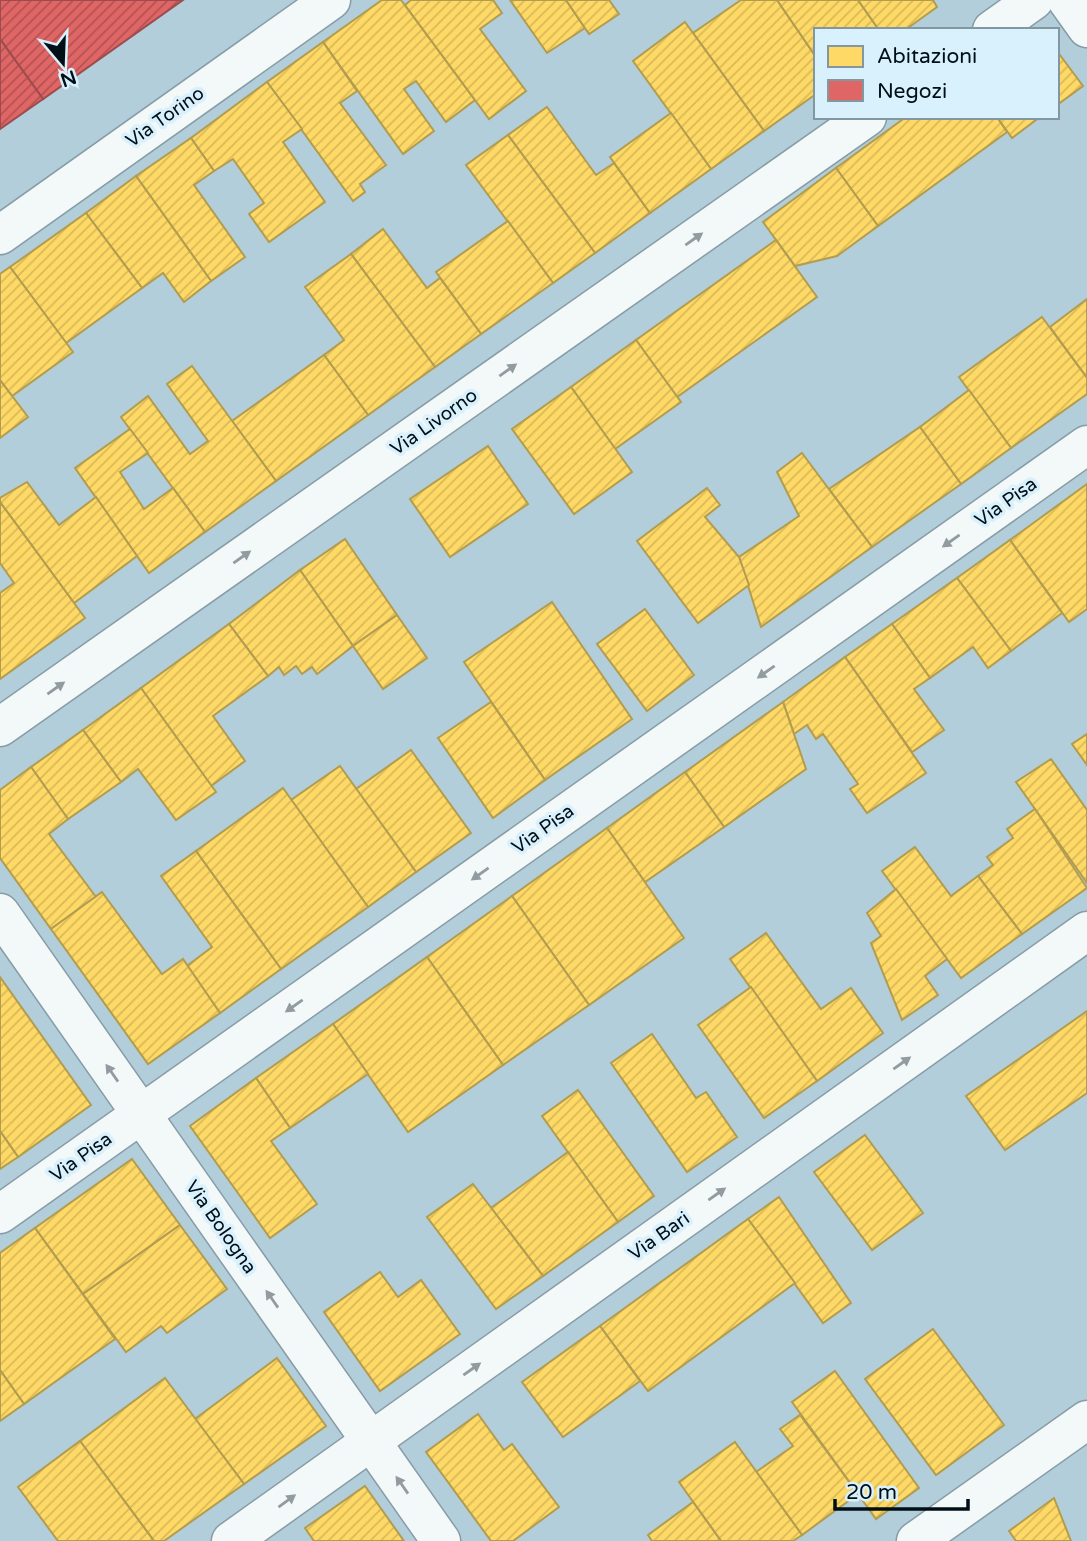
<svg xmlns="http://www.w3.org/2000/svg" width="1087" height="1541" viewBox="0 0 1087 1541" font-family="'Varela Round',sans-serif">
<defs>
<pattern id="homes-hatch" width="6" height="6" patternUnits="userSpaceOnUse" patternTransform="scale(1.75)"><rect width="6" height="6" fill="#ffd966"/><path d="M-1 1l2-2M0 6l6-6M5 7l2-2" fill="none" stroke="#d9b958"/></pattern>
<pattern id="shops-hatch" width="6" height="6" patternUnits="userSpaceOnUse" patternTransform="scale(1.75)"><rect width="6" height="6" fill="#e06666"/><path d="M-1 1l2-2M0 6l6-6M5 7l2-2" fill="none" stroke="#b35253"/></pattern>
</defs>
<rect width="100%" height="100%" fill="#b2ceda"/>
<g fill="url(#homes-hatch)" stroke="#b29c4e" stroke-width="2">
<polygon points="382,0 401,0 475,100 446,122 416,81 404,89 434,131 403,154 323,42"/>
<polygon points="411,0 493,0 502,13 480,29 526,91 489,119 405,5"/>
<polygon points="510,0 566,0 585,28 547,53"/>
<polygon points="566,0 609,0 619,14 589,34"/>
<polygon points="741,0 777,0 816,57 816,94 764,131 693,33"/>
<polygon points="777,0 858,0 879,30 816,30 816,57"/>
<polygon points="858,0 933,0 937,7 905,30 879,30"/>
<polygon points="685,22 764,131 711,169 633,61"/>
<polygon points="323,42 357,91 340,103 386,165 360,184 365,192 353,201 267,82"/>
<polygon points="1057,51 1083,86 1057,105"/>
<polygon points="267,82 302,129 283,142 325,202 269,242 249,214 264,203 233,159 214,171 191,138"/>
<polygon points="547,107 596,175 614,163 650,213 595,253 508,135"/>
<polygon points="671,113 711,169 650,213 610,157"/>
<polygon points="906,117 997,117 1007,132 878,226 836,168"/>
<polygon points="997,117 1040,117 1012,138"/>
<polygon points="508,135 595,253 553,283 466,165"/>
<polygon points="191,138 214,171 194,185 245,257 211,281 136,176"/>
<polygon points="836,168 878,226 837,256 795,266 763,222"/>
<polygon points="136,176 211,281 184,302 163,273 142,288 86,213"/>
<polygon points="86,213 142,288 66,343 10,267"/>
<polygon points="508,221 553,283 481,334 436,272"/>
<polygon points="383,229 427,288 440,278 481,334 435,367 351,254"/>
<polygon points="776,240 817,297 677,397 636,340"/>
<polygon points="351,254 435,367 368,415 324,355 344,340 305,287"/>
<polygon points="10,267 73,352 12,396 0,380 0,274"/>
<polygon points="1087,299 1087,378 1050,327"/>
<polygon points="1042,317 1087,378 1087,394 1011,448 959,377"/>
<polygon points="636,340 681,402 615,449 571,387"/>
<polygon points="324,355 368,415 276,481 232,421"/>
<polygon points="192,366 276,481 205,532 121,417 148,396 190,454 208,441 167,384"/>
<polygon points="0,380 28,417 0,438"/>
<polygon points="571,387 632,472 574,514 512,429"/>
<polygon points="969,390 1011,448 961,484 920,427"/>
<polygon points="920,427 961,484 872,547 829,489"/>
<polygon points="130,429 148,453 120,472 144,509 173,488 205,532 149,573 75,468"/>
<polygon points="488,446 528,504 450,557 410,499"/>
<polygon points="802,453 872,547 761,627 739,557 799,516 777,472"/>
<polygon points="27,482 59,525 96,497 137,556 74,603 0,502 0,498"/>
<polygon points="1087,484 1087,609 1069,622 1010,540"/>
<polygon points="707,488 720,505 705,517 739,557 749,585 698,623 637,541"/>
<polygon points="0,502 85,618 0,679 0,593 14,583 0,563"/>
<polygon points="345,539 397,615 353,646 300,570"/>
<polygon points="1010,540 1062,613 1011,651 957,578"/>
<polygon points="300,570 353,646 317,674 312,667 302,674 296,666 284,675 279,667 268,676 229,624"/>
<polygon points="957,578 1011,651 988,668 973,647 930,678 892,624"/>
<polygon points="552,602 632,719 545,780 464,662"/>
<polygon points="645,609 694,675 647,711 597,644"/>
<polygon points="397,615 427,658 383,689 353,646"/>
<polygon points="229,624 268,676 213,716 245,761 211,786 141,688"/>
<polygon points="892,624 930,678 914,689 944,730 912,752 845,657"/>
<polygon points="845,657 926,773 867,813 850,789 858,784 823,734 816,739 807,725 794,734 783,702"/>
<polygon points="141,688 216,792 176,820 138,769 121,782 83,730"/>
<polygon points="491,702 545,780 493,818 438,738"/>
<polygon points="783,702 806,769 724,827 685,772"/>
<polygon points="83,730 121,782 68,819 31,767"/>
<polygon points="1087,734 1087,765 1072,744"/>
<polygon points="411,750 471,833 416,872 356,789"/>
<polygon points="1051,759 1087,810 1087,883 1016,782"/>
<polygon points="340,766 416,872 368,907 291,800"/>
<polygon points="31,767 68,819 49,834 96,897 51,929 0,858 0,790"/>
<polygon points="685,772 724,827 645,882 607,828"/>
<polygon points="283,788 368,907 281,969 196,851"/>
<polygon points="1035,809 1087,888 1022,934 978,876 993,865 987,857 1013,838 1007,829"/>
<polygon points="607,828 684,938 589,1005 512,896"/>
<polygon points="915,847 951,896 978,876 1022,934 961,978 882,871"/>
<polygon points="196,851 281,969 220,1013 187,966 212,947 161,876"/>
<polygon points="896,889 947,959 925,976 938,995 902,1020 871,943 881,936 867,913"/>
<polygon points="102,892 162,974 183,959 220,1013 148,1064 51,929"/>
<polygon points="512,896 589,1005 503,1065 427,957"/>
<polygon points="766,933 821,1009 851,988 883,1033 817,1081 730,959"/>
<polygon points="427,957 503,1065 408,1132 333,1024"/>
<polygon points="0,977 91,1105 18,1157 0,1131"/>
<polygon points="751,987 817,1081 764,1118 698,1025"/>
<polygon points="1087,1011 1087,1093 1005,1150 966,1096"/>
<polygon points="333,1024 368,1074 290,1128 256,1078"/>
<polygon points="652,1034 696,1098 706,1092 737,1137 687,1172 611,1063"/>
<polygon points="256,1078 290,1128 271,1141 317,1204 270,1238 190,1126"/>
<polygon points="578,1090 654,1196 618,1222 542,1116"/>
<polygon points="0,1131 18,1157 0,1169"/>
<polygon points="865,1135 923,1213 872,1250 814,1172"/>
<polygon points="568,1152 618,1222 543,1276 491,1208"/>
<polygon points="132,1159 180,1225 83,1294 35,1228"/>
<polygon points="473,1184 543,1276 496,1309 427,1217"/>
<polygon points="779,1197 851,1303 823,1323 748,1219"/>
<polygon points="748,1219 795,1283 648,1391 600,1326"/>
<polygon points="180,1225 227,1289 167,1333 161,1326 126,1352 83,1294"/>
<polygon points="35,1228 115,1339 24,1404 0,1370 0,1253"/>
<polygon points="380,1272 398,1297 421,1280 460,1334 380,1391 324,1312"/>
<polygon points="600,1326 640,1381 563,1437 522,1382"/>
<polygon points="933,1329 1004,1425 936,1475 865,1379"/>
<polygon points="277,1358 326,1426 244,1484 195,1419"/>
<polygon points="0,1370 24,1404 0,1421"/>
<polygon points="835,1371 919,1488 876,1519 792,1402"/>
<polygon points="165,1378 244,1484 164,1541 154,1541 80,1441"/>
<polygon points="478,1414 504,1450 512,1444 559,1507 513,1541 491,1541 426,1452"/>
<polygon points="800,1415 858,1494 802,1535 756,1472 793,1446 780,1429"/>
<polygon points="80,1441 154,1541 58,1541 18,1487"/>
<polygon points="735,1442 802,1535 793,1541 721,1541 679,1482"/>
<polygon points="365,1486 404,1541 314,1541 305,1528"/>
<polygon points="1054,1498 1071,1541 1016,1541 1009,1531"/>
<polygon points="693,1502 721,1541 652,1541 648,1535"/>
</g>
<g fill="url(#shops-hatch)" stroke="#9d4c4e" stroke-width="2">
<polygon points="0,0 183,0 43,99 0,39"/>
<polygon points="0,39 43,99 0,129"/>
</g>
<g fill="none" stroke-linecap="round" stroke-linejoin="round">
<defs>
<g id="minor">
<polyline points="1067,0 1087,28"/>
<polyline points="992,30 1034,0"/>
<polyline points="0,235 331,0"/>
<polyline points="0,727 867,117"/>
<polyline points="0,913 441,1541"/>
<polyline points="0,1214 1087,445"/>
<polyline points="231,1541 1087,931"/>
<polyline points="916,1541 1087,1420"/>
</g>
</defs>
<use href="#minor" stroke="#879ca5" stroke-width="41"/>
<use href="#minor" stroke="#f3f8f9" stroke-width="38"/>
</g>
<defs><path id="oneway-solid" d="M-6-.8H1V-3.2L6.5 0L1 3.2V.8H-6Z" transform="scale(1.75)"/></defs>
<g fill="#929b9f">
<use href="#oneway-solid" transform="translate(694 239) rotate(-35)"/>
<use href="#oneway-solid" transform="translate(508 370) rotate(-35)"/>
<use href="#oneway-solid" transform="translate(951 541) rotate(145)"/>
<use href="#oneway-solid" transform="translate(242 557) rotate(-35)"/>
<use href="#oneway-solid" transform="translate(766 672) rotate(145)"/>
<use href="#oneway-solid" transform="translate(56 688) rotate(-35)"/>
<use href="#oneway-solid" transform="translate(480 874) rotate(145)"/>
<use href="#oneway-solid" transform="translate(294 1006) rotate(145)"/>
<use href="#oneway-solid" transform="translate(902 1063) rotate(-35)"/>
<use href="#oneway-solid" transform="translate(112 1073) rotate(-125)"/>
<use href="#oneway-solid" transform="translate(717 1194) rotate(-35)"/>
<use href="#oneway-solid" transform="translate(272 1299) rotate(-125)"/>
<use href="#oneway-solid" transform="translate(472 1369) rotate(-35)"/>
<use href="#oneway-solid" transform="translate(402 1485) rotate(-125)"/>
<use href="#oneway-solid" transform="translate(287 1501) rotate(-36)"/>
</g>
<g text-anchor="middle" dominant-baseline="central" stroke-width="7" stroke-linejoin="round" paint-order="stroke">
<g font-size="19" fill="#000f17" stroke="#d8f1fc">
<text transform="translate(165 117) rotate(-35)">Via Torino</text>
<text transform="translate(434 422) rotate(-35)">Via Livorno</text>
<text transform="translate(1006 502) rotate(-35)">Via Pisa</text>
<text transform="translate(543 829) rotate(-35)">Via Pisa</text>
<text transform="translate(81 1157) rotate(-35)">Via Pisa</text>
<text transform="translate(221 1227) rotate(55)">Via Bologna</text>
<text transform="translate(659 1236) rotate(-35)">Via Bari</text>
</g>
</g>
<rect x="814" y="28" width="245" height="91" fill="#d8f1fc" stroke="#8297a0" stroke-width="2"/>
<rect x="828" y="46" width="35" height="21" fill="#ffd966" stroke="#8297a0" stroke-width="2"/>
<text x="877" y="63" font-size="21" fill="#000f17">Abitazioni</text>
<rect x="828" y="80" width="35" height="21" fill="#e06666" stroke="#8297a0" stroke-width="2"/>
<text x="877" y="98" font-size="21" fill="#000f17">Negozi</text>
<g transform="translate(63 63) rotate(161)" stroke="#d8f1fc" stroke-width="5" paint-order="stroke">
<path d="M0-5L12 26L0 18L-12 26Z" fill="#000f17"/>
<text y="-10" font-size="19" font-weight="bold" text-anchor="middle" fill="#000f17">N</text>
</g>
<path d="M835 1499v10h133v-10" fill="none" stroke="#000f17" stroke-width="3.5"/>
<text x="846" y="1499" font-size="21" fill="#000f17" stroke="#d8f1fc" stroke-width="5" paint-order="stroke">20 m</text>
</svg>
